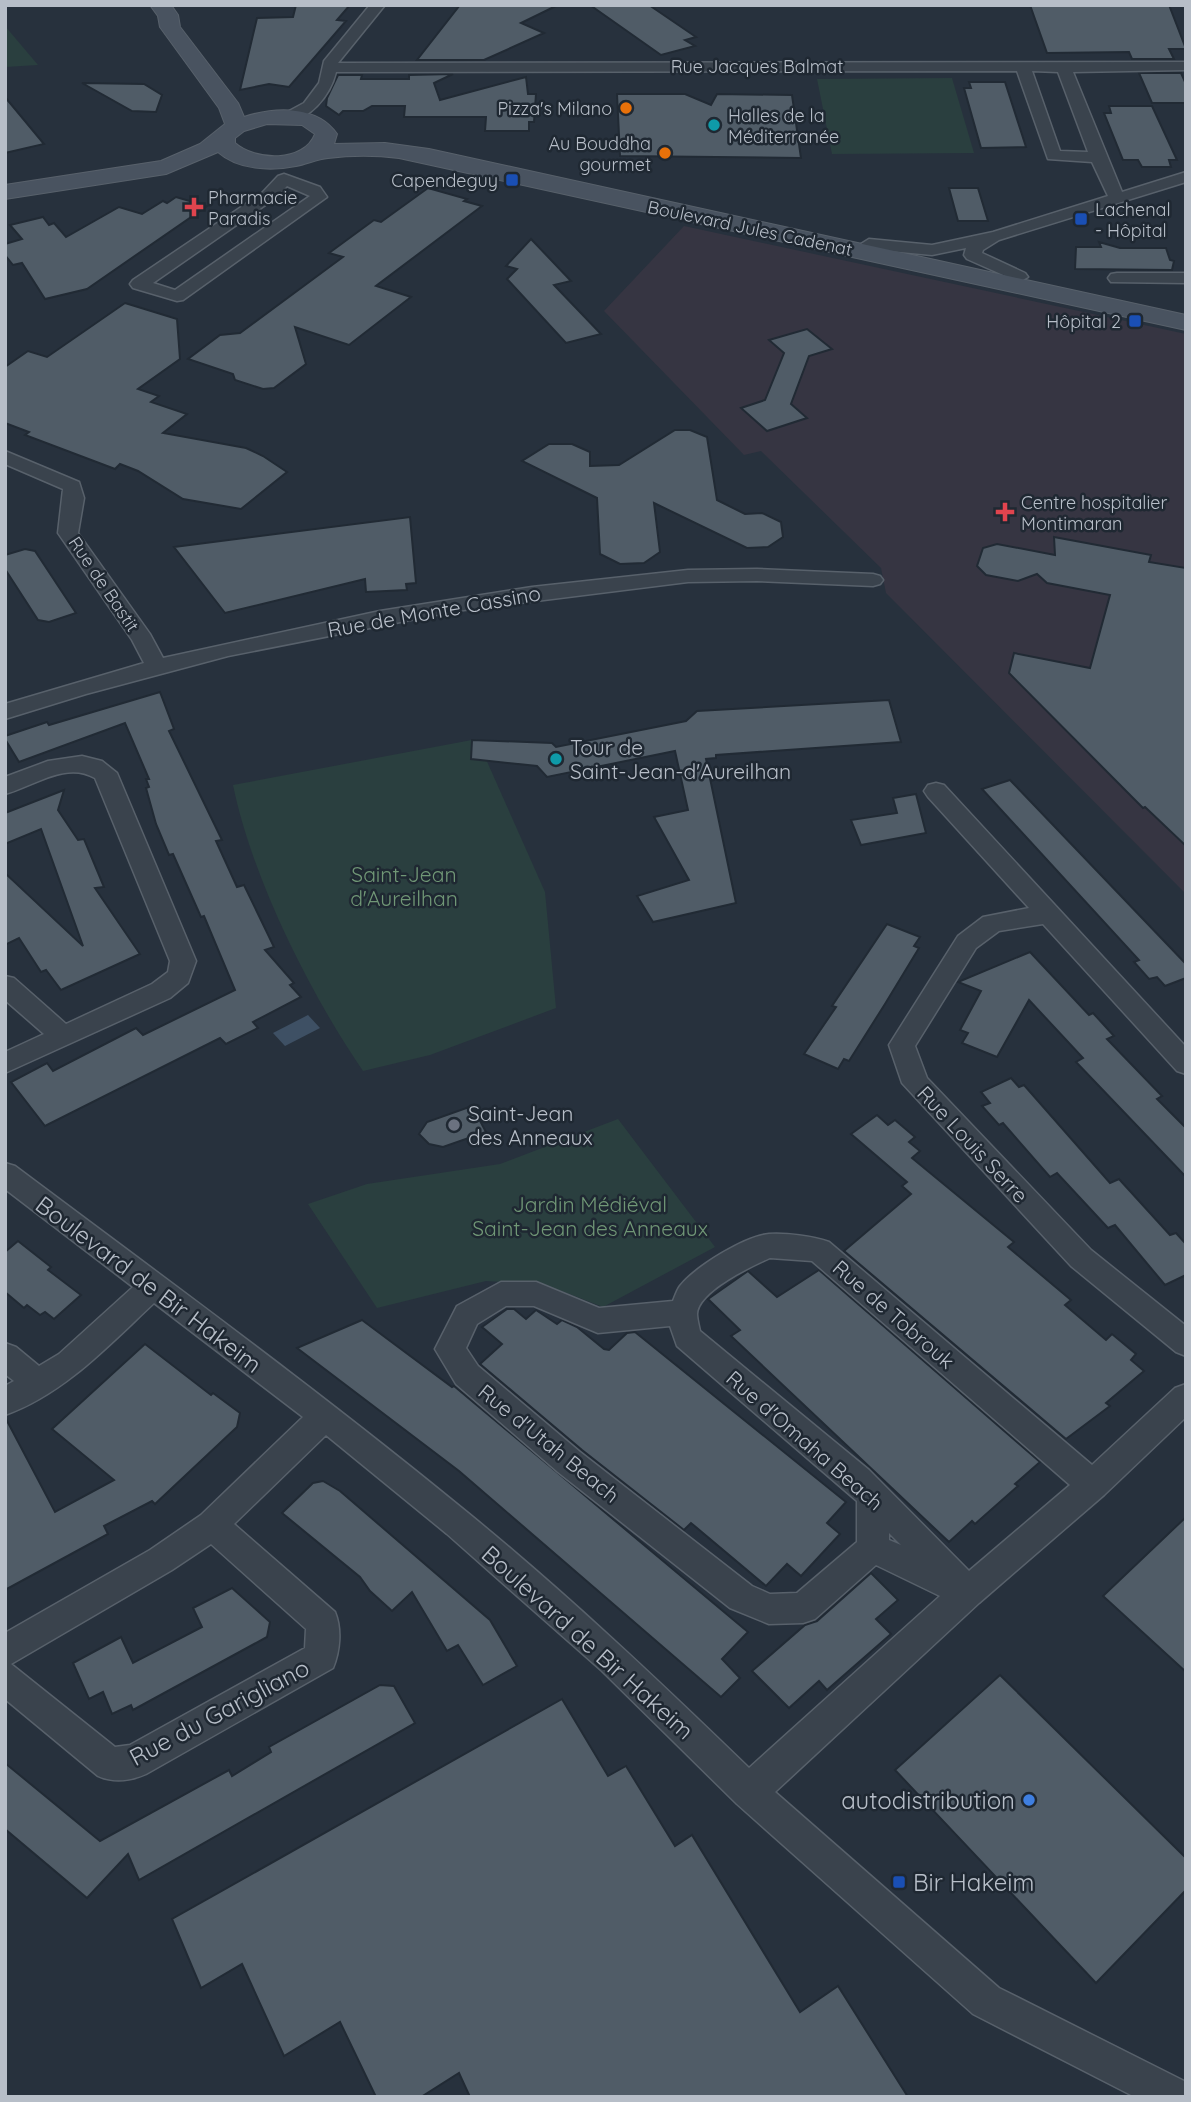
<svg xmlns="http://www.w3.org/2000/svg" width="1191" height="2102" viewBox="0 0 1191 2102" font-family="Quicksand,sans-serif">
<rect width="100%" height="100%" fill="#27313d"/>
<polygon fill="#363542" points="684,226 1186,334 1186,894 886,593 881,568 761,451 744,455 604,311"/>
<g fill="#2a3f3f">
<polygon points="5,26 38,65 5,67"/>
<polygon points="952,78 974,153 832,154 817,79"/>
<path d="M477,739L545,892L556,1008L430,1055L363,1071C309,992 252,878 233,785Z"/>
<polygon points="618,1119 715,1247 603,1307 546,1285 486,1281 377,1308 308,1204 367,1184 500,1164"/>
</g>
<polygon fill="#3e5064" points="308,1015 320,1028 285,1046 273,1033"/>
<g fill="#505c67" stroke="#212a34" stroke-width="2">
<polygon points="296,5 350,5 337,20 346,21 289,87 269,84 240,90 257,18 293,17"/>
<polygon points="460,5 558,5 521,23 544,33 484,60 417,60"/>
<polygon points="590,5 649,5 696,37 685,40 695,46 661,55"/>
<polygon points="1030,5 1169,5 1186,49 1169,49 1174,59 1132,59 1129,52 1047,53"/>
<polygon points="1139,73 1181,73 1186,84 1186,103 1152,103"/>
<polygon points="453,74 434,83 440,100 526,77 528,94 536,94 534,122 529,122 529,131 485,131 486,117 404,117 405,106 372,106 363,111 343,111 339,115 326,106 327,98 338,75 362,75 361,79 409,79 409,75"/>
<polygon points="969,82 1005,82 1026,147 981,148 964,88 971,88"/>
<polygon points="82,83 144,84 162,95 156,112 132,111"/>
<polygon points="617,94 685,94 711,105 717,94 792,95 801,158 620,156"/>
<polygon points="5,97 44,144 5,153"/>
<polygon points="1109,106 1152,106 1177,160 1169,160 1171,167 1142,167 1138,160 1123,160 1104,113 1111,113"/>
<polygon points="428,188 467,199 464,201 482,206 376,286 411,297 349,345 295,327 306,364 274,388 263,389 235,380 233,374 188,359 220,335 240,333 343,257 329,253 374,220 381,222"/>
<polygon points="949,188 978,188 988,221 958,221"/>
<polygon points="176,197 207,206 87,289 45,299 22,263 13,265 5,255 5,244 22,239 10,225 43,217 49,225 54,223 66,237 119,207 142,214 163,201 167,203"/>
<polygon points="531,239 571,281 554,285 601,334 566,343 507,279 517,269 506,266"/>
<polygon points="1099,242 1120,248 1166,248 1170,260 1174,261 1172,270 1075,269 1076,247 1101,247"/>
<polygon points="125,303 177,319 180,359 138,389 159,396 151,402 187,414 163,433 246,448 263,456 287,472 241,509 183,499 138,471 120,464 115,469 25,435 29,432 5,423 5,367 28,351 47,357"/>
<polygon points="807,329 832,349 809,356 791,404 807,418 767,431 741,408 765,400 784,353 769,340"/>
<polygon points="675,430 690,430 707,437 717,500 745,514 762,513 781,522 783,537 768,547 747,548 654,503 660,552 644,563 620,564 600,554 597,498 522,461 549,444 572,444 590,452 590,466 619,465"/>
<polygon points="410,517 416,583 406,584 407,590 366,592 365,579 225,613 174,547"/>
<polygon points="1054,537 1151,555 1149,562 1186,568 1186,846 1145,807 1143,808 1009,673 1014,653 1090,668 1110,595 1047,583 1037,574 1018,581 986,575 977,566 983,548 997,544 1055,555"/>
<polygon points="25,549 35,551 76,613 49,622 38,620 5,569 5,555"/>
<polygon points="160,692 174,729 169,731 222,840 216,841 237,887 244,885 274,947 265,950 294,983 290,985 301,997 253,1022 258,1028 226,1044 220,1038 45,1126 11,1082 47,1063 53,1071 136,1028 143,1035 235,990 204,916 201,917 173,854 169,855 156,824 146,788 149,787 146,779 149,779 125,723 19,762 5,739 5,736 47,722 49,725"/>
<polygon points="889,700 901,742 716,755 716,758 706,759 736,903 653,922 637,896 689,880 654,817 688,810 675,751 547,777 537,766 471,759 472,740 552,743 556,747 686,721 697,711"/>
<polygon points="1010,780 1186,964 1186,978 1165,986 1157,977 1149,979 1134,962 1139,960 982,789"/>
<polygon points="64,790 58,810 78,840 84,839 104,887 95,888 140,954 61,990 46,970 41,972 19,938 5,945 5,873 83,946 41,829 5,844 5,813"/>
<polygon points="916,794 926,833 861,845 851,820 897,813 893,798"/>
<polygon points="887,924 920,937 914,946 919,948 885,1004 849,1061 844,1059 838,1069 804,1054 836,1007 832,1006"/>
<polygon points="1030,952 1089,1015 1093,1013 1114,1036 1107,1039 1162,1096 1157,1099 1186,1128 1186,1177 1076,1062 1083,1058 1029,1000 997,1057 962,1043 968,1033 960,1030 981,991 958,982"/>
<polygon points="1011,1078 1019,1087 1024,1085 1110,1183 1119,1179 1170,1235 1176,1233 1186,1244 1186,1275 1165,1285 1115,1225 1108,1228 1057,1173 1050,1177 1003,1123 999,1125 982,1106 990,1103 981,1092"/>
<polygon points="472,1106 486,1132 443,1147 429,1144 419,1134 427,1122"/>
<polygon points="877,1115 888,1125 895,1120 915,1137 909,1142 920,1151 912,1158 1014,1242 1008,1247 1071,1300 1065,1305 1106,1340 1112,1334 1136,1354 1131,1360 1144,1371 1106,1403 1110,1406 1066,1439 844,1251 911,1194 902,1186 907,1182 851,1134"/>
<polygon points="18,1241 51,1267 48,1270 81,1295 54,1319 45,1312 40,1315 27,1305 24,1308 5,1292 5,1252"/>
<polygon points="819,1270 1040,1462 1015,1484 1018,1486 975,1524 972,1521 949,1542 731,1336 740,1330 708,1299 748,1271 777,1297"/>
<polygon points="507,1309 514,1309 526,1319 536,1310 557,1324 562,1320 577,1327 604,1349 609,1350 627,1333 635,1332 846,1502 827,1523 840,1534 801,1576 787,1564 766,1586 691,1523 684,1530 582,1450 480,1364 502,1344 482,1327"/>
<polygon points="362,1320 452,1387 454,1386 748,1632 722,1659 740,1678 721,1697 459,1471 297,1348"/>
<polygon points="145,1344 211,1395 213,1393 240,1413 237,1427 155,1504 152,1501 104,1526 108,1534 5,1590 5,1417 55,1512 114,1480 52,1429"/>
<polygon points="323,1481 340,1491 490,1620 517,1666 483,1685 458,1645 447,1651 412,1592 392,1611 370,1591 360,1577 282,1513 313,1483"/>
<polygon points="1186,1517 1186,1672 1103,1596"/>
<polygon points="871,1573 898,1600 876,1619 891,1634 827,1690 819,1681 789,1708 752,1671 805,1625 817,1621"/>
<polygon points="232,1588 270,1622 267,1637 133,1710 131,1705 112,1714 103,1692 89,1699 73,1663 121,1637 133,1663 202,1627 193,1608"/>
<polygon points="1000,1675 1186,1858 1186,1890 1096,1983 895,1770"/>
<polygon points="380,1685 394,1686 415,1723 139,1880 128,1854 87,1898 5,1829 5,1763 100,1841 229,1770 232,1776 271,1752 269,1747"/>
<polygon points="562,1699 608,1776 626,1766 675,1846 692,1835 800,2012 838,1986 908,2097 470,2097 459,2073 421,2097 376,2097 340,2022 284,2056 242,1964 201,1988 172,1919"/>
</g>
<g fill="none" stroke-linecap="round" stroke-linejoin="round">
<defs>
<g id="street">
<path d="M370,5H385L338,63L1186,62V70L1073,72L1122,192L1186,172V182L999,240L983,250L982,253L1025,273L1028,277L1019,282L967,259L964,255L966,248L932,255L869,249L861,244L869,239L932,245L993,232L1108,196L1092,162L1048,159L1017,71L336,72C331,94 308,125 283,119L280,116L304,103L319,83L324,61ZM1032,71L1058,72L1088,152L1060,151Z"/>
<path d="M284,174L320,187L327,197L183,300L177,301L133,288L130,284L133,280L262,193L278,176ZM287,186L310,196L175,290L153,283L274,199Z"/>
<polygon points="1117,273 1186,273 1186,283 1111,282 1108,278 1111,274"/>
<polygon points="5,451 79,482 84,498 78,533 150,634 163,658 380,611 532,587 688,570 757,569 873,574 880,576 883,580 880,584 873,586 757,581 688,582 456,611 228,656 86,694 5,719 5,704 144,663 132,640 58,533 63,489 5,464"/>
<path d="M82,756L102,761L117,773L196,961L188,983L170,998L5,1073V1052L44,1034L5,1000V976L14,978L66,1024L152,984L168,972L170,961L95,778C66,761 34,786 5,794V777L48,761Z"/>
<polygon points="936,783 944,785 1186,1047 1186,1074 1177,1071 1043,924 999,931 976,948 915,1046 927,1078 1091,1250 1186,1326 1186,1356 1176,1352 1071,1266 902,1083 889,1045 958,936 983,917 1029,908 928,797 924,791 928,785"/>
<path d="M5,1163L15,1166C167,1280 321,1392 468,1513C566,1593 658,1680 749,1768L940,1596L876,1565L815,1619L803,1623L769,1624L730,1608L558,1472L456,1384L435,1349L457,1306L501,1282H536L599,1308L673,1301C675,1296 677,1290 680,1286C695,1267 745,1236 769,1234C787,1233 812,1236 829,1242L1092,1465L1175,1388L1186,1384V1417L1104,1495L979,1603L775,1792L999,1988L1186,2082V2097H1135L973,2014L737,1804L602,1671L447,1534L326,1435L234,1524L335,1612C342,1629 340,1651 333,1668L146,1774C130,1781 114,1783 98,1776L5,1699V1633L150,1550L201,1515L303,1417L154,1303C109,1345 64,1394 5,1415V1386L14,1381L5,1374V1343L16,1347L39,1366L59,1354L133,1287L5,1189ZM770,1258L812,1261L1070,1485L969,1571L869,1470L700,1331C699,1326 697,1319 697,1314C698,1291 752,1266 770,1258ZM506,1306H534L598,1333L670,1326L677,1346L857,1501V1542L797,1593L770,1594L752,1586L580,1452L478,1366L466,1348L477,1324ZM889,1533L901,1545L889,1540ZM211,1544L306,1629L305,1648L130,1745L115,1747L11,1664L172,1570Z"/>
</g>
<path id="secondary" d="M150,5H171L178,15L180,27L238,103L244,117C275,107 317,105 337,134L334,144L385,143L429,149L1186,315V330L399,158C375,155 352,155 328,158C317,159 307,164 296,166C271,171 238,170 218,152L166,174L5,199V185L161,161L200,144L225,124L219,108L160,27L158,16ZM267,124L302,125L315,134C304,163 255,161 235,143V138L244,131Z"/>
</defs>
<use href="#street" stroke="#58616b" stroke-width="3"/>
<use href="#secondary" stroke="#58616b" stroke-width="2"/>
<use href="#street" fill="#3a434d" fill-rule="evenodd"/>
<use href="#secondary" fill="#495360" fill-rule="evenodd"/>
</g>
<g fill="#e8710a" stroke="#1f2832" stroke-width="2.5">
<circle cx="626" cy="108" r="7"/>
<circle cx="665" cy="153" r="7"/>
</g>
<g fill="#0f9aa8" stroke="#1f2832" stroke-width="2.5">
<circle cx="714" cy="125" r="7"/>
<circle cx="556" cy="759" r="7"/>
</g>
<g fill="#1a4fb4" stroke="#1f2832" stroke-width="2.5">
<rect x="505" y="173" width="14" height="14" rx="3.5"/>
<rect x="1074" y="212" width="14" height="14" rx="3.5"/>
<rect x="1128" y="314" width="14" height="14" rx="3.5"/>
<rect x="892" y="1875" width="14" height="14" rx="3.5"/>
</g>
<g fill="#e0444e" stroke="#1f2832" stroke-width="2.5">
<path d="M190.5 196.5h7v7h7v7h-7v7h-7v-7h-7v-7h7z"/>
<path d="M1001.5 501.5h7v7h7v7h-7v7h-7v-7h-7v-7h7z"/>
</g>
<circle fill="#6b7280" stroke="#1f2832" stroke-width="2.5" cx="454" cy="1125" r="7"/>
<circle fill="#3f7fe0" stroke="#1f2832" stroke-width="2.5" cx="1029" cy="1800" r="7"/>
<g text-anchor="middle" dominant-baseline="central" stroke-width="5" stroke-linejoin="round" paint-order="stroke">
<g font-size="18" fill="#b7bec8" stroke="#1f2832">
<text x="757" y="66">Rue Jacques Balmat</text>
<text transform="translate(750 228) rotate(12)">Boulevard Jules Cadenat</text>
<text transform="translate(104 584) rotate(56)">Rue de Bastit</text>
</g>
<g font-size="18" fill="#b7bec8" stroke="#1f2832" text-anchor="end">
<text x="612" y="108">Pizza's Milano</text>
<text x="728" y="115" text-anchor="start">Halles de la<tspan x="728" dy="21">Méditerranée</tspan></text>
<text x="651" y="143">Au Bouddha<tspan x="651" dy="21">gourmet</tspan></text>
<text x="498" y="180">Capendeguy</text>
<text x="208" y="197" text-anchor="start">Pharmacie<tspan x="208" dy="21">Paradis</tspan></text>
<text x="1095" y="209" text-anchor="start">Lachenal<tspan x="1095" dy="21">- Hôpital</tspan></text>
<text x="1121" y="321">Hôpital 2</text>
<text x="1021" y="502" text-anchor="start">Centre hospitalier<tspan x="1021" dy="21">Montimaran</tspan></text>
</g>
<g font-size="21" fill="#b7bec8" stroke="#1f2832">
<text transform="translate(434 611) rotate(-10)">Rue de Monte Cassino</text>
<text transform="translate(973 1144) rotate(47)">Rue Louis Serre</text>
<text transform="translate(894 1314) rotate(41)">Rue de Tobrouk</text>
<text transform="translate(805 1440) rotate(41)">Rue d'Omaha Beach</text>
<text transform="translate(549 1443) rotate(39)">Rue d'Utah Beach</text>
</g>
<g font-size="21" fill="#b7bec8" stroke="#1f2832" text-anchor="start">
<text x="570" y="747">Tour de<tspan x="570" dy="24">Saint-Jean-d'Aureilhan</tspan></text>
<text x="468" y="1113">Saint-Jean<tspan x="468" dy="24">des Anneaux</tspan></text>
</g>
<g font-size="21" fill="#709776" stroke="#1f2832">
<text x="404" y="874">Saint-Jean<tspan x="404" dy="24">d'Aureilhan</tspan></text>
<text x="590" y="1204">Jardin Médiéval<tspan x="590" dy="24">Saint-Jean des Anneaux</tspan></text>
</g>
<g font-size="24" fill="#b7bec8" stroke="#1f2832">
<text transform="translate(149 1284) rotate(37)">Boulevard de Bir Hakeim</text>
<text transform="translate(588 1642) rotate(42)">Boulevard de Bir Hakeim</text>
<text transform="translate(219 1712) rotate(-28)">Rue du Garigliano</text>
</g>
<g font-size="24" fill="#b7bec8" stroke="#1f2832" text-anchor="end">
<text x="1015" y="1800">autodistribution</text>
<text x="913" y="1882" text-anchor="start">Bir Hakeim</text>
</g>
</g>
<rect width="1191" height="2102" fill="none" stroke="#b7bec8" stroke-width="14"/>
</svg>
